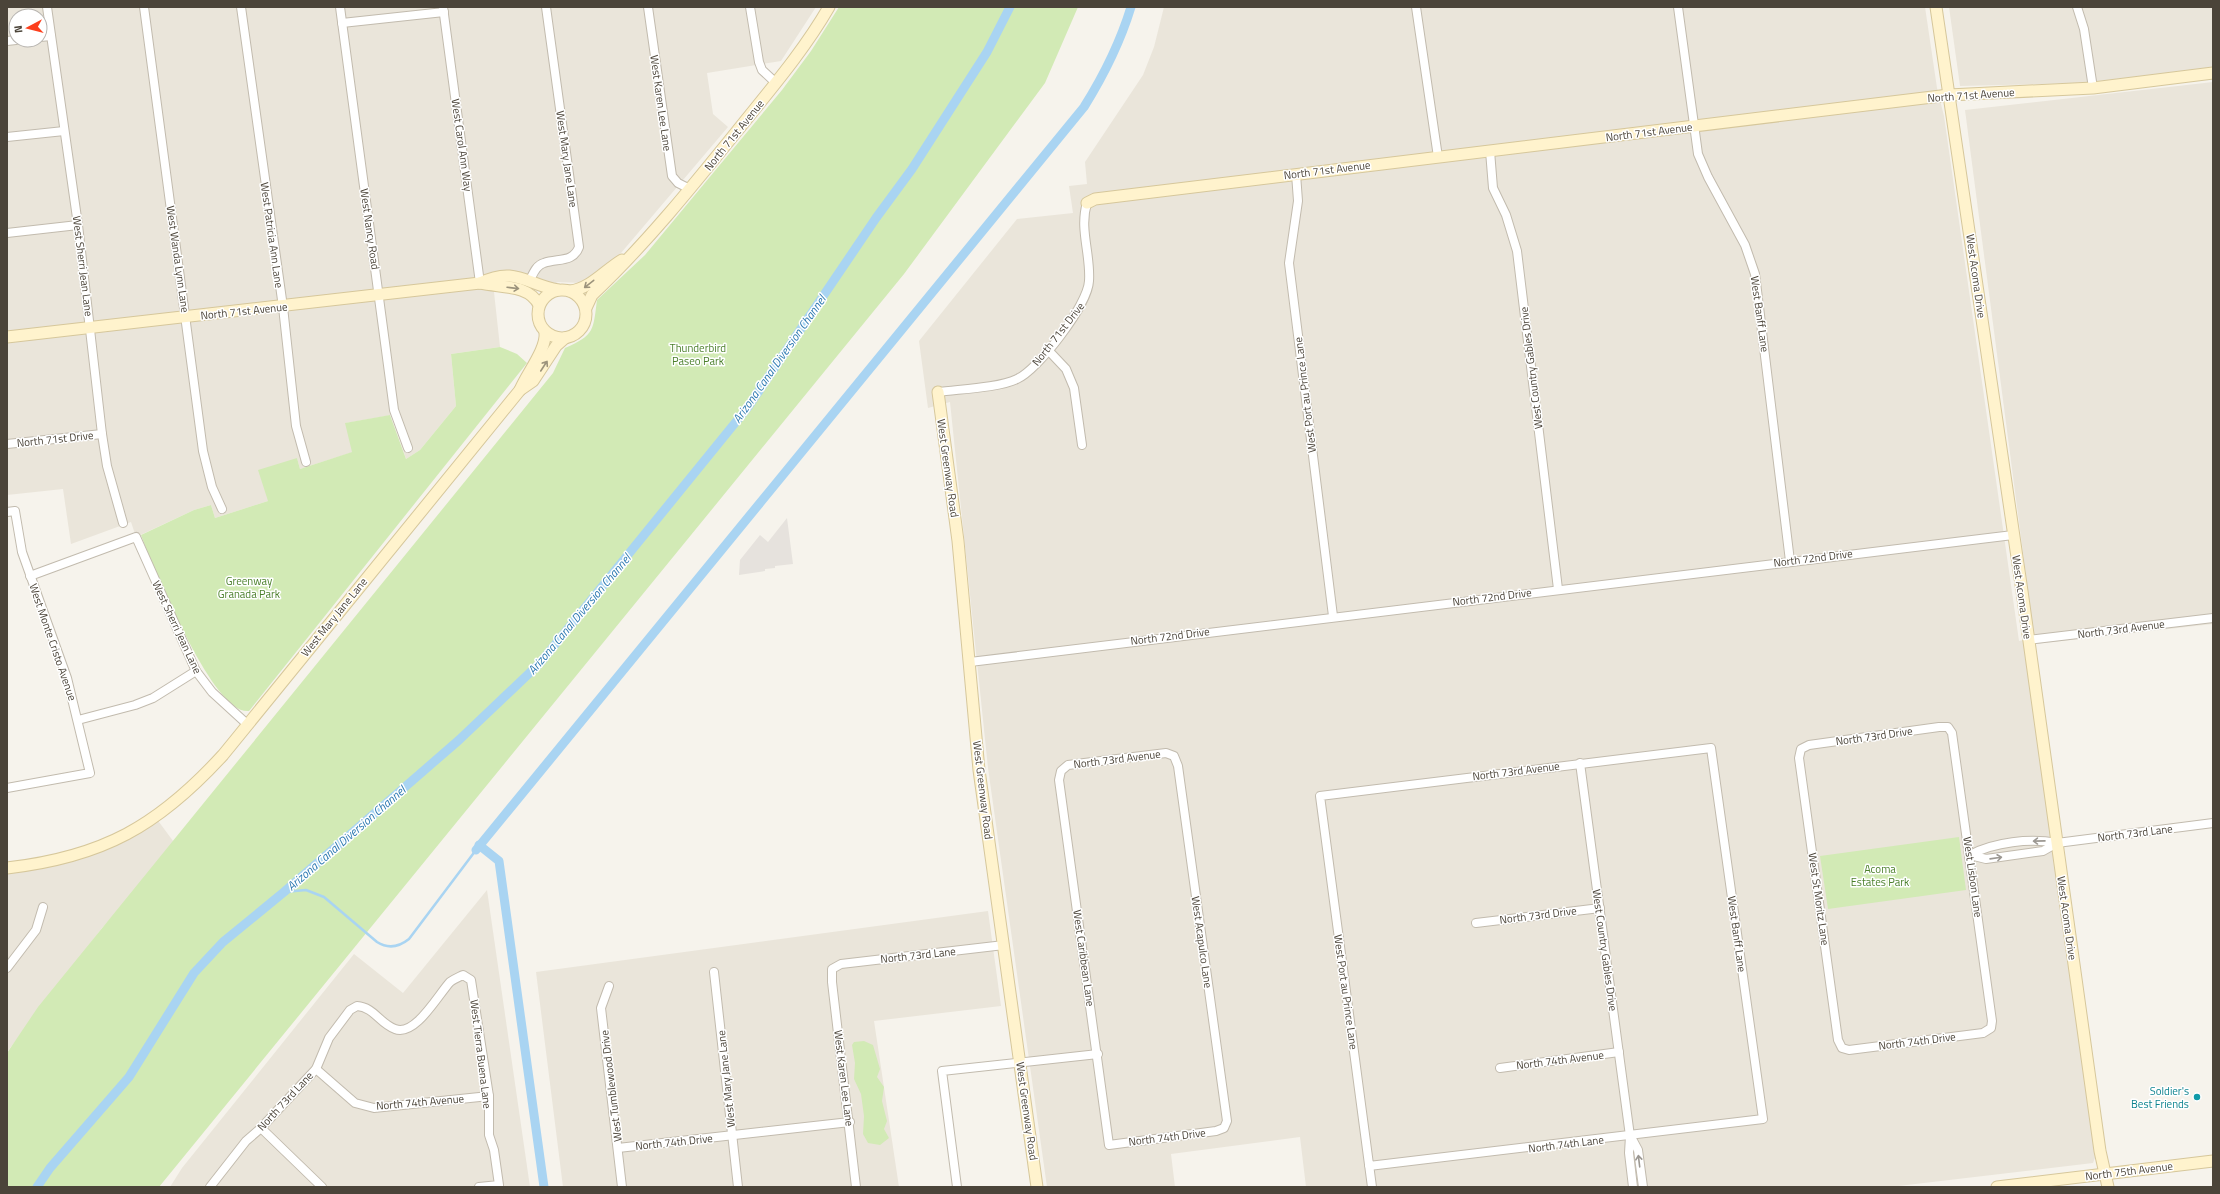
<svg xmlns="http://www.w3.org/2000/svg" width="2220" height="1194" viewBox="0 0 2220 1194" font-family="'Titillium Web',sans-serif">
<rect width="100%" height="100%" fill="#f6f3ec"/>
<g fill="#eae5da" fill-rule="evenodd">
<path d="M7,7H816L781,61L707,73L713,114L728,127L621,253L582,283L558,282L538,291L527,285L510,282L493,283L500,347L451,354L456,406L420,450L406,459L392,415L346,423L353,452L300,469L297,458L268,501L215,518L211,505L194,510L136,537L131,522L71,544L63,489L7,495ZM16,16H40V40H16Z"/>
<polygon points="1164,7 1925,7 1937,88 1944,116 2019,641 2024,640 2096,1155 2093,1163 1890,1187 1306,1187 1300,1137 1171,1154 1175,1187 1047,1187 988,768 950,402 928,408 919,341 1017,219 1073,213 1069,186 1087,184 1085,162 1143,75 1154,47"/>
<polygon points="1949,7 2213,7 2213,68 2080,83 1960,86"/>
<polygon points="2213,82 2213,624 2035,644 1965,110"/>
<polygon points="156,818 176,845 102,928 7,1052 7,868 65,858"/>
<polygon points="487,890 530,1187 170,1187 182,1168 354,954 403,993"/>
<polygon points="988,911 1001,1006 874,1021 899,1187 563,1187 536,972"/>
</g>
<polygon fill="#e6e2dd" points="787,518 793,564 775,566 775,568 765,569 765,571 739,575 740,560 760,535 768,542"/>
<g fill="#d2eab5">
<path d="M839,7H1078L1045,83L904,274L159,1187H7V1053L38,1007L553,373L565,348C595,335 593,330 597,300L645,255L782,90L811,51Z"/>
<path d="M500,347L517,354L527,363L249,711C214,715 162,583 148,554L141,535L194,510L211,505L215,518L268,501L258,470L297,458L300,469L352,452L345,423L390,415L406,459L420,450L456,406L451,354Z"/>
<polygon points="1959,837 1966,890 1828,909 1820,856"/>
<polygon points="864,1041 873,1045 880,1069 877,1077 884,1087 882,1101 887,1121 884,1129 889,1138 880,1145 868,1143 863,1134 864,1116 861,1094 854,1079 855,1063 852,1045 854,1042"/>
</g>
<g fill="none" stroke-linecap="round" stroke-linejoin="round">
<path stroke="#a9d4f2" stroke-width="2.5" d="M284,892L306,890L324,897L377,942C388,949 399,947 409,939L476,850"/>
<g stroke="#a9d4f2" stroke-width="9">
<polyline points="479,845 499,861 544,1187"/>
<path d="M476,850L1084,107C1104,75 1120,43 1131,7"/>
<polyline points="37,1187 50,1168 129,1077 194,973 223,942 284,892 459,740 540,663 748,407 876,218 912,169 987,52 1010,7"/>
</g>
<defs>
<g id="street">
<polyline points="47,7 78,225 102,434 107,466 123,523"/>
<polyline points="144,7 203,451 212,487 222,509"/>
<polyline points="241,7 283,307 296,426 306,462"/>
<polyline points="340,7 394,410 408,448"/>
<polyline points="443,7 480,283"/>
<polyline points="648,7 672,176 678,183 690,189"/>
<polyline points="750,7 759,62 762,70 776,83"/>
<polyline points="1416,7 1438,157"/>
<polyline points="1678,7 1698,154 1708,177 1745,245 1755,274 1790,561"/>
<polyline points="2077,7 2084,29 2093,88"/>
<polyline points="342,23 444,12"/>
<polyline points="40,37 51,36"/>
<polyline points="7,41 16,40"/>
<polyline points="7,137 64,131"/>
<polyline points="1490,151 1493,188 1506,215 1517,251 1558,589"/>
<polyline points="1296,174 1298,201 1289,263 1333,616"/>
<polyline points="7,233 78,225"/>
<path d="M530,280C533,274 536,265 544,263C558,258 573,263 579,247L546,7"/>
<polyline points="1048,350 1066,369 1074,388 1082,445"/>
<path d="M938,392C960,389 998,388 1017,379C1038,370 1088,305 1089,281C1091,255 1079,229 1087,203"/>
<polyline points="7,444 102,434"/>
<polyline points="7,512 15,511 22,552 67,678 90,773 7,788"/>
<polyline points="30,576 136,537 196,671 212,692 247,724"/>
<polyline points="2028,640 2213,618"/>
<polyline points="970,662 2013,535"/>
<polyline points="78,720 135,705 153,698 196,671"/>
<polygon points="1939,727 1948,727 1952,733 1992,1021 1991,1028 1983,1033 1849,1050 1842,1048 1838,1040 1799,758 1801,749 1809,745"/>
<polygon points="1166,753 1174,756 1178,766 1227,1121 1224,1128 1216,1131 1109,1145 1059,780 1061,771 1068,765"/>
<polyline points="1580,763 1630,1136 1629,1153 1633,1187"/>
<path d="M1970,855C1994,842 2030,838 2057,843L2213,823"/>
<polyline points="1970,855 1986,859 2043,851 2057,843"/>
<polyline points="1476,923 1600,908"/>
<polyline points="7,968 36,930 43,907"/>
<polyline points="714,972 738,1187"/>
<polyline points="609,986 601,1008 622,1187"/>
<polyline points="1500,1068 1619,1052"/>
<polyline points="316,1069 355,1103 374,1108 489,1096"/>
<polyline points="261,1128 322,1187"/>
<polyline points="1631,1137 1638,1150 1643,1187"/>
<polyline points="618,1148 850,1122"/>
<polyline points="1369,1166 1763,1119 1711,748 1320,796 1372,1187"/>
<path d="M210,1187L246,1141L261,1128L316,1069L329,1038L350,1010L357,1006C374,1007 380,1024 395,1029C415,1037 438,995 450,982C454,979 459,977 463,975L471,980L489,1096V1135L494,1150L499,1185L479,1187"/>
<polyline points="856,1187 832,982 832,969 841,964 1004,945"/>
<polyline points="957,1187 942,1071 1098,1054"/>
</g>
<g id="secondary">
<polyline points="1936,7 2022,591 2100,1151 2108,1187"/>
<polyline points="1087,203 1095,199 1949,95 2093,88 2213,73"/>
<path d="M480,283C515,266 526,284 558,290"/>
<circle cx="562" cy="314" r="24"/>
<path d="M570,291C590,289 605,270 622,260"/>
<path d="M586,308L592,295C645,245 691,188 737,131C769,91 803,52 829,7"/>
<path d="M7,337L480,283C501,288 529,284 539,305"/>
<path d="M520,390C527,373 547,349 545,332"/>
<polyline points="938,392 958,541 979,770 1037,1187"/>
<path d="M7,868C103,857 158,826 223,755L520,390L533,381L556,346L565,338"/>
<polyline points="1997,1187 2213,1161"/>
</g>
</defs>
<use href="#street" stroke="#c2bbae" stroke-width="10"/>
<use href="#secondary" stroke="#d6c79b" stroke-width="13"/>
<use href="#street" stroke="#fff" stroke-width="8"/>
<use href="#secondary" stroke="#fff3cd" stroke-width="11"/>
</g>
<defs><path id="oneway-shaft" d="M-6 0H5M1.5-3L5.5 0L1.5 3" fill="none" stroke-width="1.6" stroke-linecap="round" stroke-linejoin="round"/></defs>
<g stroke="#9c937c">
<use href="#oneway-shaft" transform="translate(589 284) rotate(142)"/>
<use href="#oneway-shaft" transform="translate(513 288) rotate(7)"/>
<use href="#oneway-shaft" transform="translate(544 366) rotate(-57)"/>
</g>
<g stroke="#9c9892">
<use href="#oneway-shaft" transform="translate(2039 841) rotate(179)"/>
<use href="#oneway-shaft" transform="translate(1996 858) rotate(-8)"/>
<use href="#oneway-shaft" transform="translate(1639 1161) rotate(-97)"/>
</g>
<circle fill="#0f9aa8" stroke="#fff" stroke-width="1.5" cx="2197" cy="1097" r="4"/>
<g text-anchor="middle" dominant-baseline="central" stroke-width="3" stroke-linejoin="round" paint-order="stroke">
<g font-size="11" fill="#4b4439" stroke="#fff">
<text transform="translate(1971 95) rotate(-4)">North 71st Avenue</text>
<text transform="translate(661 103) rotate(82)">West Karen Lee Lane</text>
<text transform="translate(1649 132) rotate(-7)">North 71st Avenue</text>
<text transform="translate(734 135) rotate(-51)">North 71st Avenue</text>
<text transform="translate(462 145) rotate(82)">West Carol Ann Way</text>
<text transform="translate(567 159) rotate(82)">West Mary Jane Lane</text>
<text transform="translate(1327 170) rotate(-7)">North 71st Avenue</text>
<text transform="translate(370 229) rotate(82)">West Nancy Road</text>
<text transform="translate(272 235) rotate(82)">West Patricia Ann Lane</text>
<text transform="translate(178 259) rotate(82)">West Wanda Lynn Lane</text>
<text transform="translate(83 266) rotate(83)">West Sherri Jean Lane</text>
<text transform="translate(1976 276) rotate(82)">West Acoma Drive</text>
<text transform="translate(244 311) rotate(-6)">North 71st Avenue</text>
<text transform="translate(1760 314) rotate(82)">West Banff Lane</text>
<text transform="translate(1058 334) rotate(-52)">North 71st Drive</text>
<text transform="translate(1531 368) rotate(-97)">West Country Gables Drive</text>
<text transform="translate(1305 395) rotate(-97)">West Port au Prince Lane</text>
<text transform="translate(55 439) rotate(-6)">North 71st Drive</text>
<text transform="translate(948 468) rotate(82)">West Greenway Road</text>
<text transform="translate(1813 558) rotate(-7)">North 72nd Drive</text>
<text transform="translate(1492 597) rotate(-7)">North 72nd Drive</text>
<text transform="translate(2022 597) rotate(82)">West Acoma Drive</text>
<text transform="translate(334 617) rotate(-51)">West Mary Jane Lane</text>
<text transform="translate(177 627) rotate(65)">West Sherri Jean Lane</text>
<text transform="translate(2121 629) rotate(-7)">North 73rd Avenue</text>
<text transform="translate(1170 636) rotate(-7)">North 72nd Drive</text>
<text transform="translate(53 642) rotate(71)">West Monte Cristo Avenue</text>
<text transform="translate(1874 736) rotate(-8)">North 73rd Drive</text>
<text transform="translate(1117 759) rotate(-7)">North 73rd Avenue</text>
<text transform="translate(1516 771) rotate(-7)">North 73rd Avenue</text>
<text transform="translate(983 790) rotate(83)">West Greenway Road</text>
<text transform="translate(2135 833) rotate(-7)">North 73rd Lane</text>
<text transform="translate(1973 877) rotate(82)">West Lisbon Lane</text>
<text transform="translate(1819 899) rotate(82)">West St Moritz Lane</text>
<text transform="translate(1538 915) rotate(-7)">North 73rd Drive</text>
<text transform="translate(2067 918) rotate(82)">West Acoma Drive</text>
<text transform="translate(1737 934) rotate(82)">West Banff Lane</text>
<text transform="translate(1202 942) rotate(82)">West Acapulco Lane</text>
<text transform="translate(1605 950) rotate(82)">West Country Gables Drive</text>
<text transform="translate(918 955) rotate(-6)">North 73rd Lane</text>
<text transform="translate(1084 958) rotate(82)">West Caribbean Lane</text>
<text transform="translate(1346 992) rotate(82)">West Port au Prince Lane</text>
<text transform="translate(1917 1041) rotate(-7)">North 74th Drive</text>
<text transform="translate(481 1054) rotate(83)">West Tierra Buena Lane</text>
<text transform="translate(1560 1060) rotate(-7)">North 74th Avenue</text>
<text transform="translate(844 1078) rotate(83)">West Karen Lee Lane</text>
<text transform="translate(726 1079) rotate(-96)">West Mary Jane Lane</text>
<text transform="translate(611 1086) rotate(-97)">West Tumblewood Drive</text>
<text transform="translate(285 1101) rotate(-47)">North 73rd Lane</text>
<text transform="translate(420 1102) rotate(-5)">North 74th Avenue</text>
<text transform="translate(1027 1111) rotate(82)">West Greenway Road</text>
<text transform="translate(1167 1137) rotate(-7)">North 74th Drive</text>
<text transform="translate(674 1142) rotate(-6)">North 74th Drive</text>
<text transform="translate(1566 1144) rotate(-7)">North 74th Lane</text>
<text transform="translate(2129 1171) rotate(-7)">North 75th Avenue</text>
</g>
<g font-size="11" fill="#4a7f2a" stroke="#fff">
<text x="698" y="348">Thunderbird<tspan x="698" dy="13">Paseo Park</tspan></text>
<text x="249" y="581">Greenway<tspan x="249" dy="13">Granada Park</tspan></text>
<text x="1880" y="869">Acoma<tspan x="1880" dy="13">Estates Park</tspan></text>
</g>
<g font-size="11" fill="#0d838f" stroke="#fff" text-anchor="end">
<text x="2189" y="1091">Soldier's<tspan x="2189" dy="13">Best Friends</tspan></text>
</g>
<g font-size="12" font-style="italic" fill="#2e7ab2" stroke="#fff">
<text transform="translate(779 359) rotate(-55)">Arizona Canal Diversion Channel</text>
<text transform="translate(579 614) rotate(-50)">Arizona Canal Diversion Channel</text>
<text transform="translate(346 838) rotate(-41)">Arizona Canal Diversion Channel</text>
</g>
</g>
<rect width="2220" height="1194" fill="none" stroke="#4b4439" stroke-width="16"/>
<g transform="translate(28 28) rotate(263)"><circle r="19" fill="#ffffff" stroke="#b7b4b0"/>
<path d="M0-3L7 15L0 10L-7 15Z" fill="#fc3f1d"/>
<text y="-6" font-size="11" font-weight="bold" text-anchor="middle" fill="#4b4439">N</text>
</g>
</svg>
